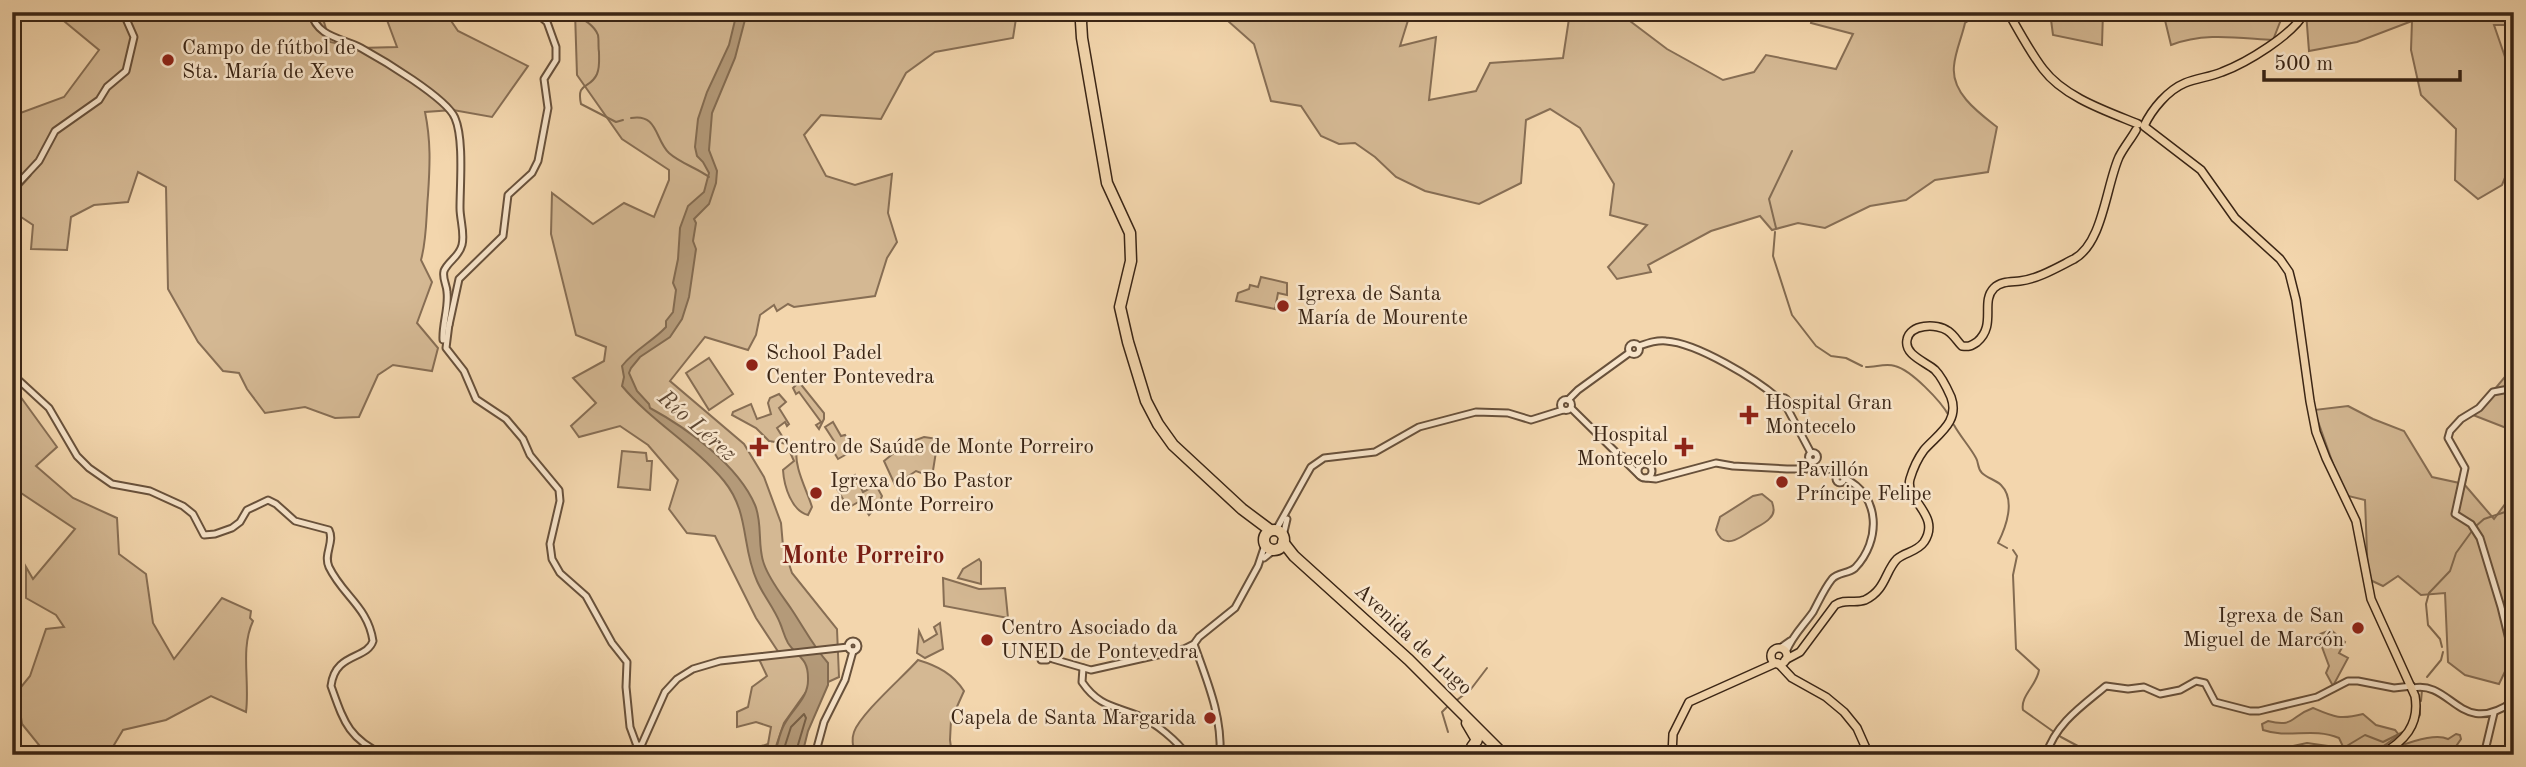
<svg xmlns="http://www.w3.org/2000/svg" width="2526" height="767" viewBox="0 0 2526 767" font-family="'Old Standard TT',serif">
<rect width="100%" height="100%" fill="#f3d6ad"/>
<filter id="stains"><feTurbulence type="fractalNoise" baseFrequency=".00286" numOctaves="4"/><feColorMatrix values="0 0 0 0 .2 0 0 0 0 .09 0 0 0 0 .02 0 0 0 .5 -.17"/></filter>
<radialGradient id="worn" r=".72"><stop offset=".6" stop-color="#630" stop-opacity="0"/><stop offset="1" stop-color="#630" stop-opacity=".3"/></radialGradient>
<g fill="#d4b893" stroke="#876e54" stroke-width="2">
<path d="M53,12H321L330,42L359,48L397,47L384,12H445L458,31L528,66L492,117L453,110L425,112C431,141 430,165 428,195C426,217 427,238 421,260L432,282L417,323L438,348L432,371L393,365L378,375L359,417L335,418L305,407L265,413L247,389L239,373L223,371L198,342L168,289L166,187L138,172L128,202L94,205L71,217L67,250L31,249L33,225L12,211V196L30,176L12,172V110L15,115L64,97L99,50Z"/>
<path d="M575,12H1017L1013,38L935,52L906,73L881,119L821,115L804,135L826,176L855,185L892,174L888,213L897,242L887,258L875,296L794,307L788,304L777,311L774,305L760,315L756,335L748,350L705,337L670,381L744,444L764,477L781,523L783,546L792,573L837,629L839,677L806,692L784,723L773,755H729L728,751C742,747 753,750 768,744L771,727L756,722L737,727V712L748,707L752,687L767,676L757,655L776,652L781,656L756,618L715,536L687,533L669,509L678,480L648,445L620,426L579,437L571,426L596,403L573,378L604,361L606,347L576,335L551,234L552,193L593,224L624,203L654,217L669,180V170L622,139L577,75Z"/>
<path d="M1226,12H1415L1410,14L1400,46L1436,37L1429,100L1476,91L1490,63L1563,58L1570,12H1618L1667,49L1723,80L1754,72L1766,55L1836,69L1853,34L1811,23L1813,12H1981L1965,23C1962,37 1955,52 1954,66C1951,93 1979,113 1997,127L1988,172L1935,180L1906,200L1870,206L1825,228L1798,223L1772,230L1760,216L1711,231L1648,265L1651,272L1617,279L1608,267L1647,225L1610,215L1614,184L1580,128L1550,109L1526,120L1521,183L1479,204L1425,191L1396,177L1375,157L1355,143L1339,144L1321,136L1301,106L1271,101L1254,44L1228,21Z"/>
<polygon points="2050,12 2103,12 2102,45 2053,35"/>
<path d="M2163,12H2284L2273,40C2238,38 2204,32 2171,45Z"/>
<polygon points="2306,12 2514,12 2514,25 2494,25 2514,83 2514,156 2502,185 2478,199 2455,180 2456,129 2421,95 2411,50 2412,21 2357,42 2309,51"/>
<polygon points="1261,277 1287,283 1287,295 1278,293 1275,309 1236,301 1238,293 1249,289 1250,285 1258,287"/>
<polygon points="709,358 733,394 709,410 686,373"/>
<polygon points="2514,366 2514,431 2473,415"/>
<polygon points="799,382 824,413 824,419 819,429 816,425 821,422 799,392 796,394 793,388"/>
<path d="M12,385L57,447L36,466L73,498L117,518L119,554L146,574L153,623L174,659L222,598L251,611L250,618L253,621C240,649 250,681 246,712L211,696L166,720L123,730L108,755H47L22,724L17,692L30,676L46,629L64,627L56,615L26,598V567L33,579L75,529L12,487Z"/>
<polygon points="779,394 786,402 779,408 789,424 787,426 785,422 777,428 787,444 769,441 756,428 732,415 733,412 751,404 757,419 771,414 768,403 770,398"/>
<polygon points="2348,406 2373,419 2404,431 2432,477 2464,484 2494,519 2514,492 2514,613 2511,659 2499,684 2465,675 2448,662 2445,593 2421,595 2398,576 2383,586 2368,579 2365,500 2344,495 2314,410"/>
<polygon points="833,422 841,436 845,435 854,450 838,459 829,444 834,441 825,427"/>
<polygon points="924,437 938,439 932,477 916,471 895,485 884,461 905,444"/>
<path d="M788,448H797C793,466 807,490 812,507L808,515C792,511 784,487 783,470L794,461Z"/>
<polygon points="622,451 646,453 647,461 652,461 650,490 618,487"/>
<polygon points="855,475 863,492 876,485 882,496 879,503 869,515 860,501 848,508 836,487"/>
<path d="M1762,494L1772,502C1774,508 1775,513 1770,518C1766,523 1757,527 1752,530C1739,539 1723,550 1716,530L1720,517L1753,496Z"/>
<polygon points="979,559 981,562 981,584 958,578 963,569"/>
<polygon points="943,578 979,589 1005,588 1008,618 944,606"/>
<polygon points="940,623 943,649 925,658 917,653 919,631 924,642 937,634 934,627"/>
<polygon points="2331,630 2345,642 2339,653 2348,658 2333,686 2326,673 2329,666 2319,639 2320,634"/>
<path d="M918,660C938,666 953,674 964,691L951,720L950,740L952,755H855C853,748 851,740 854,732C861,713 903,677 918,660Z"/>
<path d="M2313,708C2334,717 2340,720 2363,714L2376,725L2395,730L2399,735L2371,755H2347L2339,738C2312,727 2289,739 2263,730L2262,724L2268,721C2295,728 2290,716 2313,708Z"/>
<path d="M2456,734L2460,735L2461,739L2450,755H2382C2396,746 2433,732 2448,739Z"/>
</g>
<path fill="#b49a79" stroke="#836b51" stroke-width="2" d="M737,12H747L735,58L712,113L709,150L717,171L716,183L709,204L694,219L696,223L693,241L696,249L689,297L682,319L670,337L640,357L631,368L629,373L637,391L649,404L650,408C687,428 738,465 755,505C763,524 757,546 764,564C770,581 782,595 792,610C804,628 813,646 828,663V685L808,731L802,755H774C778,745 779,734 784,725C793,708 809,698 808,678C808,657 797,657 788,643C784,636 783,630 780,623C774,608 763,595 757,581C741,546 750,513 724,481C694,445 652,422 622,386L624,377L622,366C635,349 652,342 666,327V321L673,312L676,290L673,283L678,259L680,228L688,206L704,192L709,173L703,162L697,156L695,147L698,119L707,92L729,45Z"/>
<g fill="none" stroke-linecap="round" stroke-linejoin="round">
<polyline stroke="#776047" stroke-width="2" points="782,755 791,727 804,714 806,718 795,755"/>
<g stroke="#836b51" stroke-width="2">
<path d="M568,12C578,16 594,24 598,35C599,40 598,47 599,52C599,59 600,67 597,74C590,90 576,81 581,104L616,122L623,120"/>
<path d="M631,118C658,113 655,140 669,153C680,163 697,168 709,177"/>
<polyline points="1776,228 1769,199 1792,151"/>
<polyline points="1775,232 1773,256 1792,315 1816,346 1831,356 1846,358 1862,366"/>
<path d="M1866,367C1876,367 1886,363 1895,366C1911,370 1941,401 1949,416"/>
<path d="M1954,425C1960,436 1970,447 1976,458C1979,463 1977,468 1982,473C1987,478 1996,480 2001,485C2016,500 2006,527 1998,543L2007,548"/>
<polyline points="2476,526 2484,519 2514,509"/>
<path d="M2013,550L2017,556L2013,575L2016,649L2039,670C2037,685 2020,696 2023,710L2061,737L2089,752"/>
<polyline points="2442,647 2440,639 2428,625 2426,604 2429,593 2450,571 2456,553 2472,531"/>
<polyline points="2427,677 2441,660 2443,652"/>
<polyline points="1457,700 1471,689 1487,668"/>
<polyline points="2421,701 2422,690"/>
<polyline points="1448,706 1442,712 1448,732"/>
<polyline points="2417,720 2420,715 2420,705"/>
<polyline points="1449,746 1456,755"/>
<polyline points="2345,747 2365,735 2383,742 2403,732"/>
<polyline points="2270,751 2307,743 2342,748"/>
<polyline points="2202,755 2204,749 2217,746 2263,753"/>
</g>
<defs>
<g id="minor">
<path d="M311,12C317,38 343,38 361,48C381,59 447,98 455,118C464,139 460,184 460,208C460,220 465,233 462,245C459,257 448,261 444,271C442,279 447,285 447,292C449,308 442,324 443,340"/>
<polyline points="12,190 39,161 55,131 99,100 107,87 126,71 134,37 123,12"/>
<polyline points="449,324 446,348 464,371 476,399 506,419 523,439 530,455 559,490 560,501 550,544 552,559 560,573 586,596 612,643 627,662 626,687 630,727 637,746"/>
<polyline points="449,325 459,279 503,236 508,195 532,173 538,161 548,108 544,79 556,60 556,47 547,22 540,16 529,12"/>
<circle cx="1634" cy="349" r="5.5"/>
<path d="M1639,346C1648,343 1656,340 1666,341C1697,343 1756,379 1779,399"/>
<path d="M12,374L49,408L77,456L89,468L112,484L150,491L183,506L193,514L204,535L215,534L232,528L240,522L247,510L268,500L276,504L295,521L329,530C335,542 323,554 329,567C343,596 368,607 373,641C367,660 335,652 331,686C344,722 348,738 384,755"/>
<polyline points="2514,388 2493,392 2479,408 2461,419 2450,431 2448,438 2465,468 2455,514 2471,524 2480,538 2501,607 2514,660"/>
<circle cx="1783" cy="402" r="4.5"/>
<circle cx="1566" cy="405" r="5.5"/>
<polyline points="1568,400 1578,390 1629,353"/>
<polyline points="1786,406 1811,453"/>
<polyline points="1571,408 1639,475"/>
<circle cx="1813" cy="457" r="4.5"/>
<polyline points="1622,456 1641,465"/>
<circle cx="1645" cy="471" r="7"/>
<circle cx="1840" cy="479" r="4"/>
<polyline points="1646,478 1656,479 1716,463 1733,466 1787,469 1829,469 1841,475"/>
<polyline points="1276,530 1311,467 1324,458 1375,452 1419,427 1476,412 1508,413 1531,420 1563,410"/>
<polyline points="1283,536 1287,519"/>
<polyline points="1264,558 1274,550"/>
<circle cx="853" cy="646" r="5"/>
<path d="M1194,644C1207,681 1222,715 1220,755"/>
<polyline points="1780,648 1790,641"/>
<path d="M1786,652C1792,636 1804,625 1813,612C1819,601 1824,589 1832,579C1838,572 1848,574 1855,568C1881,541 1881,495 1844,478"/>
<polyline points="1047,660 1041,660 1039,652 1053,659 1091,670 1184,649 1194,644 1199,637 1235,608 1258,566 1265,545"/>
<path d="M1083,668L1082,682C1099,707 1115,706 1139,716C1155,722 1178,742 1187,755"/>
<path d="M2413,688C2452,680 2460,739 2514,701"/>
<polyline points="641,746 665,692 677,679 693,669 720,661 848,647"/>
<polyline points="637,755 634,749 639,745 644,750 641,755"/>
<polyline points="815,755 824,722 845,680 853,651"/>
<path d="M2046,755C2056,723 2082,706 2106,686L2128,689L2144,687L2160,694L2180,690L2196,681L2205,683L2215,702L2250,711H2259L2317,697L2348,681H2358L2394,688L2412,686"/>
<polyline points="2484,755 2494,713"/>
</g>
<g id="major">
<path d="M2008,12C2019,31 2030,52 2043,69C2064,97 2106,111 2138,124"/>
<path d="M2144,126C2152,109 2168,90 2185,83C2197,78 2210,77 2222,72C2246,63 2293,35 2305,12"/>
<path d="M2145,127L2201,170L2235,218L2280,259L2289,272L2296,300L2310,401L2316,432L2326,458L2356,521L2371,599L2415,696C2420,725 2404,742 2380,755"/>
<circle cx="1779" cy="656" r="8"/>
<path d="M1785,660L1800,652L1835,605C1845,598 1854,604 1865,600C1886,590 1885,571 1897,559C1905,552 1917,552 1924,542C1942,515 1904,500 1910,479C1913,469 1918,458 1924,450C1938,434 1960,422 1951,397C1947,388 1942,377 1935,370C1926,362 1904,355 1907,340C1909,324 1937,323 1948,331C1954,335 1957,341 1962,346C1969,347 1971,346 1977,342C1997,325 1980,302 1994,288C2001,281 2011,282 2020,281C2038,279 2058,267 2074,259C2103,243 2106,186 2119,157C2124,147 2131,139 2136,130"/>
<polyline points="1778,663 1792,678 1826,697 1844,712 1857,728 1869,755"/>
<polyline points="1672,755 1673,734 1689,702 1776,663"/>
</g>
<g id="highway">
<polyline points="1084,12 1081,22 1082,38 1107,183 1130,233 1131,261 1120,307 1128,342 1146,401 1158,424 1173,445 1242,509 1270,530"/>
<circle cx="1274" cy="540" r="10"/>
<polyline points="1283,542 1294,556 1409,660 1504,755"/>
<polyline points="1467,723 1477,740 1472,747"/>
</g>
</defs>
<use href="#minor" stroke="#68513b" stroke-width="9"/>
<use href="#major" stroke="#3a2515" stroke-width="10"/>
<use href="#highway" stroke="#3a2515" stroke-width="13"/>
<use href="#minor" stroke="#f7e4ca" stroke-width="5"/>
<use href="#major" stroke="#f3d6ad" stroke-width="7"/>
<use href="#highway" stroke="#f3d6ad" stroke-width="10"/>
</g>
<g fill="#8f2418" stroke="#f7e4ca" stroke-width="2.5">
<circle cx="168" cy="60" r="7"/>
<circle cx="1283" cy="306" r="7"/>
<circle cx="752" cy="365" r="7"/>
<path d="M1745.5 404.5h7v7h7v7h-7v7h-7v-7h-7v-7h7z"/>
<path d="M755.5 436.5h7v7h7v7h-7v7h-7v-7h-7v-7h7z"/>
<path d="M1680.5 436.5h7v7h7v7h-7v7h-7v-7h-7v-7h7z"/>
<circle cx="1782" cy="482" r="7"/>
<circle cx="816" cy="493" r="7"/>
<circle cx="2358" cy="628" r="7"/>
<circle cx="987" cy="640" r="7"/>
<circle cx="1210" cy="718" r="7"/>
</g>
<g text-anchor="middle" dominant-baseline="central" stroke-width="5" stroke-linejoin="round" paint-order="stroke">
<g font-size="21" fill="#3a2515" stroke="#f7e4ca" text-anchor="start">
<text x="182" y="48">Campo de fútbol de<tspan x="182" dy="24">Sta. María de Xeve</tspan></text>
<text x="1297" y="294">Igrexa de Santa<tspan x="1297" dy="24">María de Mourente</tspan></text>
<text x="766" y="353">School Padel<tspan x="766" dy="24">Center Pontevedra</tspan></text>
<text x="1765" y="403">Hospital Gran<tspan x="1765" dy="24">Montecelo</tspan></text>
<text x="1668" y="435" text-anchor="end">Hospital<tspan x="1668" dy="24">Montecelo</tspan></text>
<text x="775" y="447">Centro de Saúde de Monte Porreiro</text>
<text x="1796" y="470">Pavillón<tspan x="1796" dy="24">Príncipe Felipe</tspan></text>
<text x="830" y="481">Igrexa do Bo Pastor<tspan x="830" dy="24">de Monte Porreiro</tspan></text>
<text x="2344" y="616" text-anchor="end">Igrexa de San<tspan x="2344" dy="24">Miguel de Marcón</tspan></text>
<text x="1001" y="628">Centro Asociado da<tspan x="1001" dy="24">UNED de Pontevedra</tspan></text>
<text x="1196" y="718" text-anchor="end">Capela de Santa Margarida</text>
</g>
<g font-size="21" fill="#3a2515" stroke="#f7e4ca">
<text transform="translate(1413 640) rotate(43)">Avenida de Lugo</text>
</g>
<g font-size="23" font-style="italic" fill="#5f4833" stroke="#f7e4ca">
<text transform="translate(697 426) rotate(41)">Río Lérez</text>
</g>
<g font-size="24" font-weight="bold" fill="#7a1f14" stroke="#f7e4ca">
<text x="863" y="557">Monte Porreiro</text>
</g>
</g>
<rect width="2526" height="767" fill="none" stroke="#f3d6ad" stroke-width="42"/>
<rect x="14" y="14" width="2498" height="739" fill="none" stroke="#3a2515" stroke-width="3.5"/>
<rect x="21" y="21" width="2484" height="725" fill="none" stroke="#3a2515" stroke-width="2"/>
<path d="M2264 70v10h196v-10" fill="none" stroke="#3a2515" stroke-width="3.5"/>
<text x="2274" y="70" font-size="21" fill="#3a2515" stroke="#f7e4ca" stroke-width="5" paint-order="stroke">500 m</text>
<rect width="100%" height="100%" filter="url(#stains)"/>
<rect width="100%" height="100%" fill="url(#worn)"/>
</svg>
